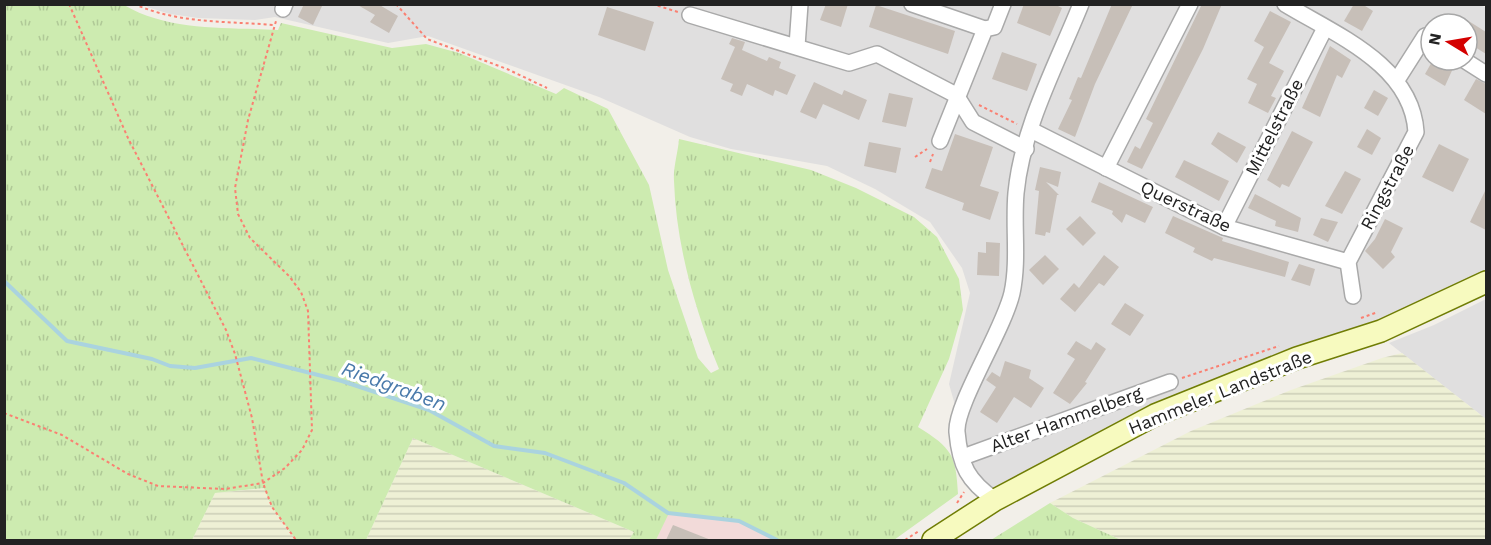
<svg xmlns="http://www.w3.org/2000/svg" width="1491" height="545" viewBox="0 0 1491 545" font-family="'Work Sans',sans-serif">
<defs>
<pattern id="farmland-rules" width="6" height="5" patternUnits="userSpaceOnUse" patternTransform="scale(1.5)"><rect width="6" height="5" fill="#eef0d5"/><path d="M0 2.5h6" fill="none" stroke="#ccceb7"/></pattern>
<pattern id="grass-tufts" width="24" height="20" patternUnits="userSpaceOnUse" patternTransform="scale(1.5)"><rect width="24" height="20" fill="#cdebb0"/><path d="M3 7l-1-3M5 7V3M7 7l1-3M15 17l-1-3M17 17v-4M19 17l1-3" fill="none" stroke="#b0c997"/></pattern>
</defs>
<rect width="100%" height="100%" fill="#f2efe9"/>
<g fill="#e0dfdf" fill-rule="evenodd">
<path d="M149,4L1481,5L1486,8V272L1429,304L993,492L976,479L949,384L970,293L962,268L930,222L875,189L827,166L731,149L690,137L599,97L428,36L388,43L275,17L255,20L198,18L170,14L147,7ZM1431,24H1467V60H1431Z"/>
<polygon points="1486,299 1486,419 1389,343 1434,325"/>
</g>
<polygon fill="#f2dad9" points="668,513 739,521 777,540 656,540"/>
<g fill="url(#farmland-rules)">
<polygon points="1402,353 1486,419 1486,540 1121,540 1073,518 1050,503 1191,431 1291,390 1382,358"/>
<polygon points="413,438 634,532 629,540 366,540"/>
<polygon points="265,488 272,507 296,540 192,540 215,493"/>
</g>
<g fill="url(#grass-tufts)">
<path d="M4,5H124C170,32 227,27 278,30L281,23L392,48L426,44L459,53L556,94L564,88L608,109L649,185L668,270L698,358L711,373L719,369C695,310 676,245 674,181C673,167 678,153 679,139L811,170L856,188L914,217L937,237L959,279L963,310L949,359L918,427C952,448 956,455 958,494L894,540H777L739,521L669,513L656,540H629L634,532L413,438L366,540H296L272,507L264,488L215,493L192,540H5Z"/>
<polygon points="1050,503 1073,518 1121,540 991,540"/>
</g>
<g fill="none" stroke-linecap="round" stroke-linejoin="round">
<polyline stroke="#aad3df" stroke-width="4" points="4,281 67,341 152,359 170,366 195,368 251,358 342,381 429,410 494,446 545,453 624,483 668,513 739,521 777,540"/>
</g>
<g fill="#c7bfb8">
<polygon points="304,4 323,4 313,25 298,17"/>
<polygon points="356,4 378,4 398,16 389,33 370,22 375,15"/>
<polygon points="826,4 848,4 841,27 820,20"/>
<polygon points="1024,4 1054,4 1062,8 1050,36 1017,23"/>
<polygon points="1112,4 1133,4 1095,84 1075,137 1058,129 1072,100 1069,99 1078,77 1081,78"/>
<polygon points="1202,4 1222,4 1203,49 1142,169 1127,162 1135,146 1140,149 1153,123 1146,119"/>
<polygon points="1354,4 1362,4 1373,11 1362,31 1344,21"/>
<polygon points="876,5 955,31 948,54 869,27"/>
<polygon points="607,7 654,22 645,51 598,35"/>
<polygon points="1270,11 1291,22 1269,63 1284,71 1271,96 1276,98 1268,113 1248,103 1257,84 1247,79 1264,47 1254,41"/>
<polygon points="1467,20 1486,32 1486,54 1467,42"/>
<polygon points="732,38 745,42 742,50 767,61 769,57 781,62 779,68 796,75 787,95 775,90 773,96 747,84 742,96 730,91 733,84 721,79 735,47 729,44"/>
<polygon points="1330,46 1351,60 1342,78 1337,75 1320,117 1302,108"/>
<polygon points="1002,52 1037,64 1027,91 992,79"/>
<polygon points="1433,60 1448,60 1455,64 1445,86 1425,74"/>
<polygon points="1476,79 1486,84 1486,114 1464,100"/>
<polygon points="814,82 842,95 844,90 867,100 859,120 823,104 816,119 800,112"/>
<polygon points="1374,90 1388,98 1378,116 1364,108"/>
<polygon points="889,93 913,98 906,127 882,122"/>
<polygon points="1367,129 1381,138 1372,155 1357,147"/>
<polygon points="1292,131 1313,142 1289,187 1282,184 1280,188 1267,180"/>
<polygon points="1218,132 1246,147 1237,163 1211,144"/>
<polygon points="955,134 993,147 980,186 999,192 990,220 962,210 964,203 925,188 932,168 942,171"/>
<polygon points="869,142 901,148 896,173 864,166"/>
<polygon points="1439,144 1469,159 1453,192 1422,177"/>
<polygon points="1184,160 1229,181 1219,201 1175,177"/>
<polygon points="1040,167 1061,172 1058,187 1046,182 1059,195 1057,195 1050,233 1046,232 1045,236 1035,234 1039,191 1035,190"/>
<polygon points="1345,171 1361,179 1342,214 1325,206"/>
<polygon points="1099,182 1153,207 1145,223 1126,214 1122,223 1112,214 1113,211 1091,202"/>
<polygon points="1486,189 1486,230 1470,222"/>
<polygon points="1255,194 1301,218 1298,232 1275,226 1276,221 1248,208"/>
<polygon points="1080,216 1096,233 1083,246 1066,229"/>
<polygon points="1173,216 1223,238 1222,241 1289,262 1285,277 1214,258 1212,261 1193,252 1195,248 1165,233"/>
<polygon points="1321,218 1338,222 1328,242 1313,235"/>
<polygon points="1385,219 1403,228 1391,252 1395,257 1383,269 1365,251 1375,239"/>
<polygon points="986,242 1000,243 999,276 977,275 978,252 986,253"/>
<polygon points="1045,255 1059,269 1043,285 1029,270"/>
<polygon points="1104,255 1119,267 1104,286 1099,283 1075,312 1060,299 1074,283 1079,288"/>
<polygon points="1299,264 1315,269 1310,286 1291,280"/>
<polygon points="1125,303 1144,315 1130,336 1111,324"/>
<polygon points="1076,341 1091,350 1096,342 1106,349 1085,382 1087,383 1070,404 1053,393 1075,359 1067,354"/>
<polygon points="1005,361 1031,370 1029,378 1044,388 1031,408 1014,397 997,423 980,412 996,387 986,380 992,372 1000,377"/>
<polygon points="673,525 711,540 666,540"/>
</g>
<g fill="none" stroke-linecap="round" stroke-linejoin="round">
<defs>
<g id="minor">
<polyline points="912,4 985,29"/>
<path d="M1285,4C1336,35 1412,65 1416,132L1348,262L1353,296"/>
<polyline points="283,9 285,4"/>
<polyline points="690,15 849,63 877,54 956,95 973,122 1026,149"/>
<polyline points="797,46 800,4"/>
<polyline points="1464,60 1486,74"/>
<polyline points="1397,80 1425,36 1431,40"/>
<polyline points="1031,130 1224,227 1348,262"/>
<polyline points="940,141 985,29 994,27 1003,4"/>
<polyline points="1106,168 1190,4"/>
<polyline points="1224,227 1325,28"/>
<polyline points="963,457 1170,382"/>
<path d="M995,500C968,481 960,466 957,432C955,405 1004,329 1012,293C1019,260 1013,226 1016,193C1022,128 1057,64 1081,4"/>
</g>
<polyline id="secondary" points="933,540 995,500 1155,415 1297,358 1381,331 1486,282"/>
</defs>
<use href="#minor" stroke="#a9a9a9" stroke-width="18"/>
<use href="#secondary" stroke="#707d05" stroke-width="24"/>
<g stroke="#fa8072" stroke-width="2" stroke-dasharray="3 3" stroke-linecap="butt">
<polyline points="69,4 128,138 226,330 235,354 252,418 263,483 272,507 296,540"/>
<path d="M134,4C180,24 226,21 274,25"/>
<polyline points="396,4 427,39 507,69 547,88"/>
<polyline points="652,4 678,12"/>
<polyline points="979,105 1017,124"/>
<polyline points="915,157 927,149"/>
<polyline points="930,162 933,154"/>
<polyline points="1361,318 1378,312"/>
<polyline points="1182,378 1279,346"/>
<polyline points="4,413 62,435 128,474 158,486 225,489 263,483 285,468 302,450 312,430 308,311 301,292 289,276 250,238 238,214 235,188 248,120 276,21"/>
<polyline points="957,503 964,492"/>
<polyline points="905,540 919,531"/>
</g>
<use href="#minor" stroke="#fff" stroke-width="15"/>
<use href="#secondary" stroke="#f7fabf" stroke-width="21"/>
</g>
<g text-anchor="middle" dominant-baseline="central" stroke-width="6" stroke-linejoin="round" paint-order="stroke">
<g font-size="18" fill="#222" stroke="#fff">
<text transform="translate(1274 127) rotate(-63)">Mittelstraße</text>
<text transform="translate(1387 187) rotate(-62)">Ringstraße</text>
<text transform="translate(1186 206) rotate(25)">Querstraße</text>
<text transform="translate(1220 392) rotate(-22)">Hammeler Landstraße</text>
<text transform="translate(1066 419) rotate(-20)">Alter Hammelberg</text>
</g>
<g font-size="20" font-style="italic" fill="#4a7aab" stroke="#fff">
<text transform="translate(394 386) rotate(20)">Riedgraben</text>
</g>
</g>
<rect width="1491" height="545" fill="none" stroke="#222222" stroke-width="12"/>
<g transform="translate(1449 42) rotate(281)"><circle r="28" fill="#ffffff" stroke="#a7a7a7" stroke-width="1.5"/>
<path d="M0-4.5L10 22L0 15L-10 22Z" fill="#d40000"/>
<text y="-9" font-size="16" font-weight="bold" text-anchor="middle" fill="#222222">N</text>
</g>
</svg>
